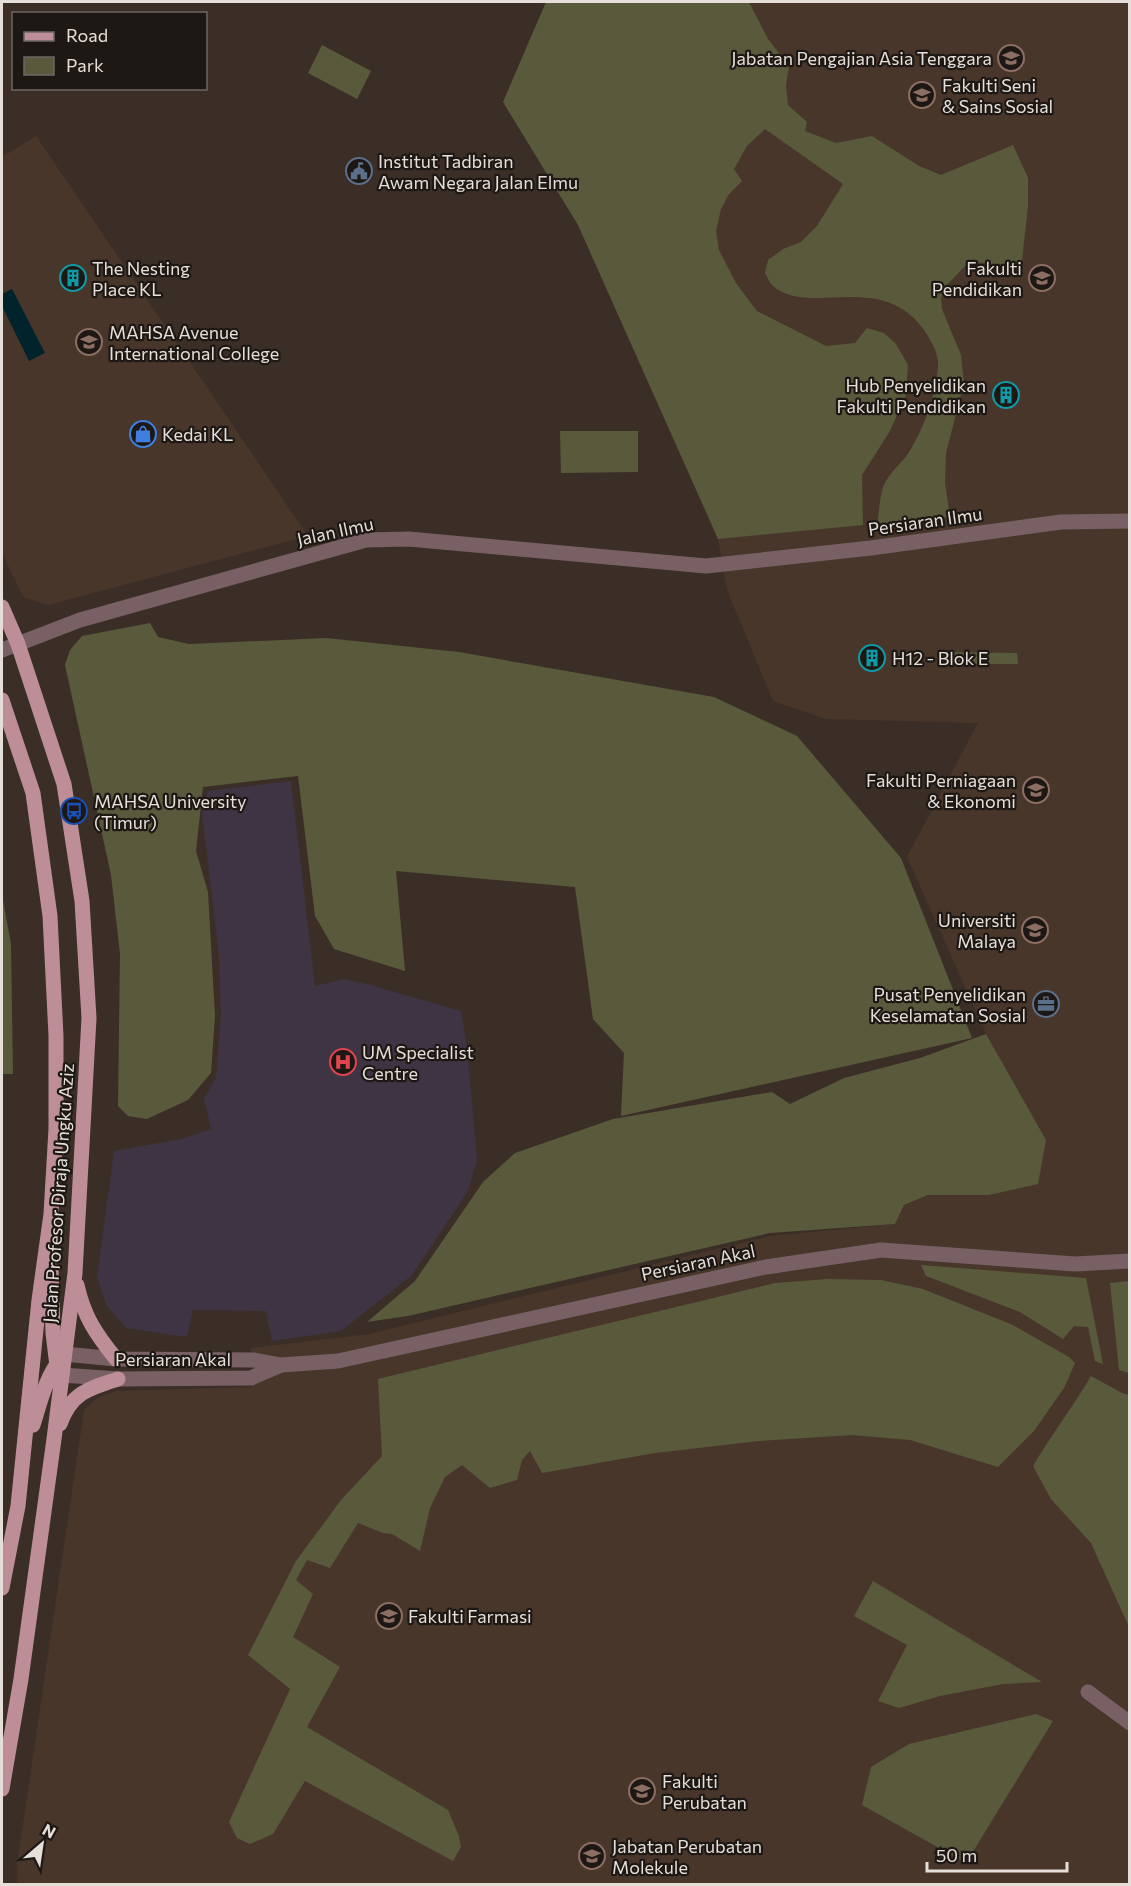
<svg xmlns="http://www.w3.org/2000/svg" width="1131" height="1886" viewBox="0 0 1131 1886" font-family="Commissioner,sans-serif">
<rect width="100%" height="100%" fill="#3b2e27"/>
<g fill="#48362b">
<polygon points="654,2 1129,2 1129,1884 18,1884 17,1865 84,1410 99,1397 116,1391 252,1387 251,1348 369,1334 770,1236 894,1224 904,1205 928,1195 989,1195 1045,1140 986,1034 907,857 978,723 826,719 773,701 727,590 718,539"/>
<polygon points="36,136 308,536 48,605 23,597 2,553 2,157"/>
</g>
<polygon fill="#3f3444" points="291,781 315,986 344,979 367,984 461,1011 467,1046 477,1160 468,1191 412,1275 341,1331 272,1341 266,1311 193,1310 187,1337 126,1328 106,1305 97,1277 114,1151 181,1139 211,1129 204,1098 216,1078 221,1016 219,955 202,814 207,791"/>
<g fill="#585a3b">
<path d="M546,2H749L768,39L789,66L786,85L788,105L807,122L805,131L836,143L872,136L919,166L941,175L1013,145L1028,178V207L1021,268L976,262L967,264L944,288L941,298L942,309L961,355L964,383L946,453L945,483L950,517L877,525C879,514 880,490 886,481C892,470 902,463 909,452C924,428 936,395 938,366C939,355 932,342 926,333C883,267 808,319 772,285C769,282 767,276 765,273L768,260L783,249L801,242L817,226L843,184L765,129L747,146L734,169L742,181L729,194L721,209L716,231L719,250L736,283L757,311L826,346L855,343L867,328L884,333L896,344L908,365L906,395L890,431L862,475L863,525L718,539L578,225L503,102Z"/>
<polygon points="322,45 371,71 357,99 308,73"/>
<polygon points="560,431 638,431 638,472 561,473"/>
<polygon points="150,623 158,637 189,644 326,638 459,652 714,697 797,736 901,858 972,1038 621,1116 624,1053 593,1019 575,887 396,871 405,971 334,949 315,916 298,776 203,787 196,851 208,892 215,1016 211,1073 188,1100 147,1119 128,1116 118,1106 120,954 111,875 65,665 70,650 82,636"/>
<polygon points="943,652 1017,653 1018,664 943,664"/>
<polygon points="2,895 11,944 13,1074 2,1074"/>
<polygon points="986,1034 1046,1140 1038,1184 989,1195 928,1195 904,1205 895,1224 770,1233 408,1316 367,1322 415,1281 483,1182 515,1153 613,1119 772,1092 790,1104 844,1078 920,1058"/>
<polygon points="921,1265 1086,1278 1103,1364 1095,1361 1088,1327 1074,1326 1063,1339 1020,1312 926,1276"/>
<polygon points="828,1279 881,1280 923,1289 1013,1325 1069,1357 1075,1363 1064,1388 1034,1431 998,1467 910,1440 852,1435 759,1441 655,1453 542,1473 530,1451 522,1460 517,1480 490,1488 462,1465 445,1477 430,1508 420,1551 392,1534 383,1533 358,1523 330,1568 307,1560 296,1580 313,1594 293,1637 340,1667 307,1727 448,1810 459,1836 461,1847 453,1861 305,1781 273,1834 250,1844 237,1838 229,1822 290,1689 248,1655 296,1561 341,1500 382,1456 378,1379 775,1283"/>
<polygon points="1129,1281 1130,1281 1129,1373 1119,1370 1110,1283"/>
<path d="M1091,1376L1122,1393L1129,1395V1627L1091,1543L1051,1499L1033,1466C1051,1435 1073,1407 1091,1376Z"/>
<polygon points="873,1581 1042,1682 1003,1684 940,1696 899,1708 878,1701 907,1645 854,1616"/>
<polygon points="1036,1714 1053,1721 966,1863 862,1805 871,1767 909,1744"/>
</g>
<polygon fill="#01232c" points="12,289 45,353 29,361 2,306 2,294"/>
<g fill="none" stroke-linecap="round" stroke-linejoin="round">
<g stroke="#786065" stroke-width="15">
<polyline points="2,650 80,620 366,540 409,539 706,566 871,548 1061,522 1130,521"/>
<polyline points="1088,1692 1130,1723"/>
</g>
<g stroke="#786065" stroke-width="15">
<polyline points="64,1354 116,1359 254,1360 281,1365 338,1361 766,1267 881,1250 1075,1264 1130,1261"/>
<polyline points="62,1375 118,1379 251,1378 281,1365"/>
</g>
<g stroke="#bd8e97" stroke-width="15">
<polyline points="2,607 18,644 64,784 82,901 89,1018 75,1273 54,1439 21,1679 2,1789"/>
<polyline points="2,700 33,793 50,916 56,1036 56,1129 51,1214 39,1300 18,1506 2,1588"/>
<polyline points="51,1268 53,1333 57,1366"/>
<path d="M77,1285C84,1317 96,1334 116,1359"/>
<path d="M60,1424C71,1393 89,1388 118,1379"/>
<path d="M33,1425C40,1403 46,1376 61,1359"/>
</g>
</g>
<defs>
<symbol id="university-ring" viewBox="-11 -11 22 22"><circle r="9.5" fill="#1d1814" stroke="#8d6e63" stroke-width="1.5"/><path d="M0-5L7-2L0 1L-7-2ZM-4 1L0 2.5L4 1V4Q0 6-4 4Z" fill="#8d6e63"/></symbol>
<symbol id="civic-ring" viewBox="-11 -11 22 22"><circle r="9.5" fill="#1d1814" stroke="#5c6f8a" stroke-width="1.5"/><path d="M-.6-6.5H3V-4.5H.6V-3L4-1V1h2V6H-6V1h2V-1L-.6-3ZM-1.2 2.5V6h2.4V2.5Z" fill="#5c6f8a"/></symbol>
<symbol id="building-ring" viewBox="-11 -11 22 22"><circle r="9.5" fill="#1d1814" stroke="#0f9aa8" stroke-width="1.5"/><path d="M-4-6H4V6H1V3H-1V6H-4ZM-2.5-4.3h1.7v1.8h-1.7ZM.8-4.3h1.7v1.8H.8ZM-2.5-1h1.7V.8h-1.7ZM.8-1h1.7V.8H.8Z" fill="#0f9aa8"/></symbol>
<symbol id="shop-ring" viewBox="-11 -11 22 22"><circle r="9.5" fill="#1d1814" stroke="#3f7fe0" stroke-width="1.5"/><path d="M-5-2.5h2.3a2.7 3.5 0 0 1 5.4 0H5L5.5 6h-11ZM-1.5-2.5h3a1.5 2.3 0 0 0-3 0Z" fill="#3f7fe0"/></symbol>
<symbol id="bus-ring" viewBox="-11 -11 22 22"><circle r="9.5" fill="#1d1814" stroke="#1a4fb4" stroke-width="1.5"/><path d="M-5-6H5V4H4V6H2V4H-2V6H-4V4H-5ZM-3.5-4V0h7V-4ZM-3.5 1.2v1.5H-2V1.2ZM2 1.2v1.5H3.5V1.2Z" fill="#1a4fb4"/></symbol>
<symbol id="office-ring" viewBox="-11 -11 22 22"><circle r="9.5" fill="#1d1814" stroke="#5c6f8a" stroke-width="1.5"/><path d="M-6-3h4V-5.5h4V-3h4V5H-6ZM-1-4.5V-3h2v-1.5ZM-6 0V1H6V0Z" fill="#5c6f8a"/></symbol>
<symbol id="hospital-ring" viewBox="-11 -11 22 22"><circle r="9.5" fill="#1d1814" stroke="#e0444e" stroke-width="1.5"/><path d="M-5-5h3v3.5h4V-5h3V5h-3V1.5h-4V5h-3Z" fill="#e0444e"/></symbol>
</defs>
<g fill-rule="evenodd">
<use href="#university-ring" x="996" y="43" width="30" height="30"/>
<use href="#university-ring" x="907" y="80" width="30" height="30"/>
<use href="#civic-ring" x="344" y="156" width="30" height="30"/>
<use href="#building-ring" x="58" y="263" width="30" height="30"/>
<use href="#university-ring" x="1027" y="263" width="30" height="30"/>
<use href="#university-ring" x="74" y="327" width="30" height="30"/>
<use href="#building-ring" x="991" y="380" width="30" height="30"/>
<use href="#shop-ring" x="128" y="419" width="30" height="30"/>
<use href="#building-ring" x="857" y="643" width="30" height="30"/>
<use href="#university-ring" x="1021" y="775" width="30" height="30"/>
<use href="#bus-ring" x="59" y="796" width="30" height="30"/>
<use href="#university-ring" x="1020" y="915" width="30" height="30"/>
<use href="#office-ring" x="1031" y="989" width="30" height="30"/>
<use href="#hospital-ring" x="328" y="1047" width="30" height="30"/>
<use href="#university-ring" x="374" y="1601" width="30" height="30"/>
<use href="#university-ring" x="627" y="1776" width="30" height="30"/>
<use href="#university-ring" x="577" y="1841" width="30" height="30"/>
</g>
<g text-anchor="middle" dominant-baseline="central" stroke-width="4.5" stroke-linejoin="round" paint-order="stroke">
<g font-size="18" fill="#e6ded9" stroke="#1d1814" text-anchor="start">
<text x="992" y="58" text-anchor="end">Jabatan Pengajian Asia Tenggara</text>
<text x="942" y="85">Fakulti Seni<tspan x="942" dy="21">&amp; Sains Sosial</tspan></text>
<text x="378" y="161">Institut Tadbiran<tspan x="378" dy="21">Awam Negara Jalan Elmu</tspan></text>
<text x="92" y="268">The Nesting<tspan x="92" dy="21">Place KL</tspan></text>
<text x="1022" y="268" text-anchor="end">Fakulti<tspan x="1022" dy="21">Pendidikan</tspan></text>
<text x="109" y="332">MAHSA Avenue<tspan x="109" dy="21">International College</tspan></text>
<text x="986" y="385" text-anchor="end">Hub Penyelidikan<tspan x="986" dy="21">Fakulti Pendidikan</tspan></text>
<text x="162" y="434">Kedai KL</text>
<text x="892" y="658">H12 - Blok E</text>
<text x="1016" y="780" text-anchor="end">Fakulti Perniagaan<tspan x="1016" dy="21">&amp; Ekonomi</tspan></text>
<text x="94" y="801">MAHSA University<tspan x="94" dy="21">(Timur)</tspan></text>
<text x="1016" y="920" text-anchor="end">Universiti<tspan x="1016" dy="21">Malaya</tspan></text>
<text x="1026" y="994" text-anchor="end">Pusat Penyelidikan<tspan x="1026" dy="21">Keselamatan Sosial</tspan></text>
<text x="362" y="1052">UM Specialist<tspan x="362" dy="21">Centre</tspan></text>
<text x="408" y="1616">Fakulti Farmasi</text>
<text x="662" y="1781">Fakulti<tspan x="662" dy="21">Perubatan</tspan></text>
<text x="612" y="1846">Jabatan Perubatan<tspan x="612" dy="21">Molekule</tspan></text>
</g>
<g font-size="18" fill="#e6ded9" stroke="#1d1814">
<text transform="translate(925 521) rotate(-8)">Persiaran Ilmu</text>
<text transform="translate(335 531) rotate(-12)">Jalan Ilmu</text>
<text transform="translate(58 1193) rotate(-86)">Jalan Profesor Diraja Ungku Aziz</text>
<text transform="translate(698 1262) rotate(-12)">Persiaran Akal</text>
<text x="173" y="1359">Persiaran Akal</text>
</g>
</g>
<rect width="1131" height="1886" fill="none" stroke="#e6ded9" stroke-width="6"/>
<rect x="12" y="12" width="195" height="78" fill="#1d1814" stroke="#6d6763" stroke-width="1.5"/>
<rect x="24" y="32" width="30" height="9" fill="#bd8e97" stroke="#6d6763" stroke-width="1.5"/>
<text x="66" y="42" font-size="18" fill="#e6ded9">Road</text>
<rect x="24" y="57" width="30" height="18" fill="#585a3b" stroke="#6d6763" stroke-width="1.5"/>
<text x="66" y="72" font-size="18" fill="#e6ded9">Park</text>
<g transform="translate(42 1844) rotate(29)" stroke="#1d1814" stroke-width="4.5" paint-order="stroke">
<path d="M0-4.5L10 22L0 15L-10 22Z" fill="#e6ded9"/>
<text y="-9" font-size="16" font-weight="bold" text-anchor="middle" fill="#e6ded9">N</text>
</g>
<path d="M927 1862v9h140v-9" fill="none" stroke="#e6ded9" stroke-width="3"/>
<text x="936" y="1862" font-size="18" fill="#e6ded9" stroke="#1d1814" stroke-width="4.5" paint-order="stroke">50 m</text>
</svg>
